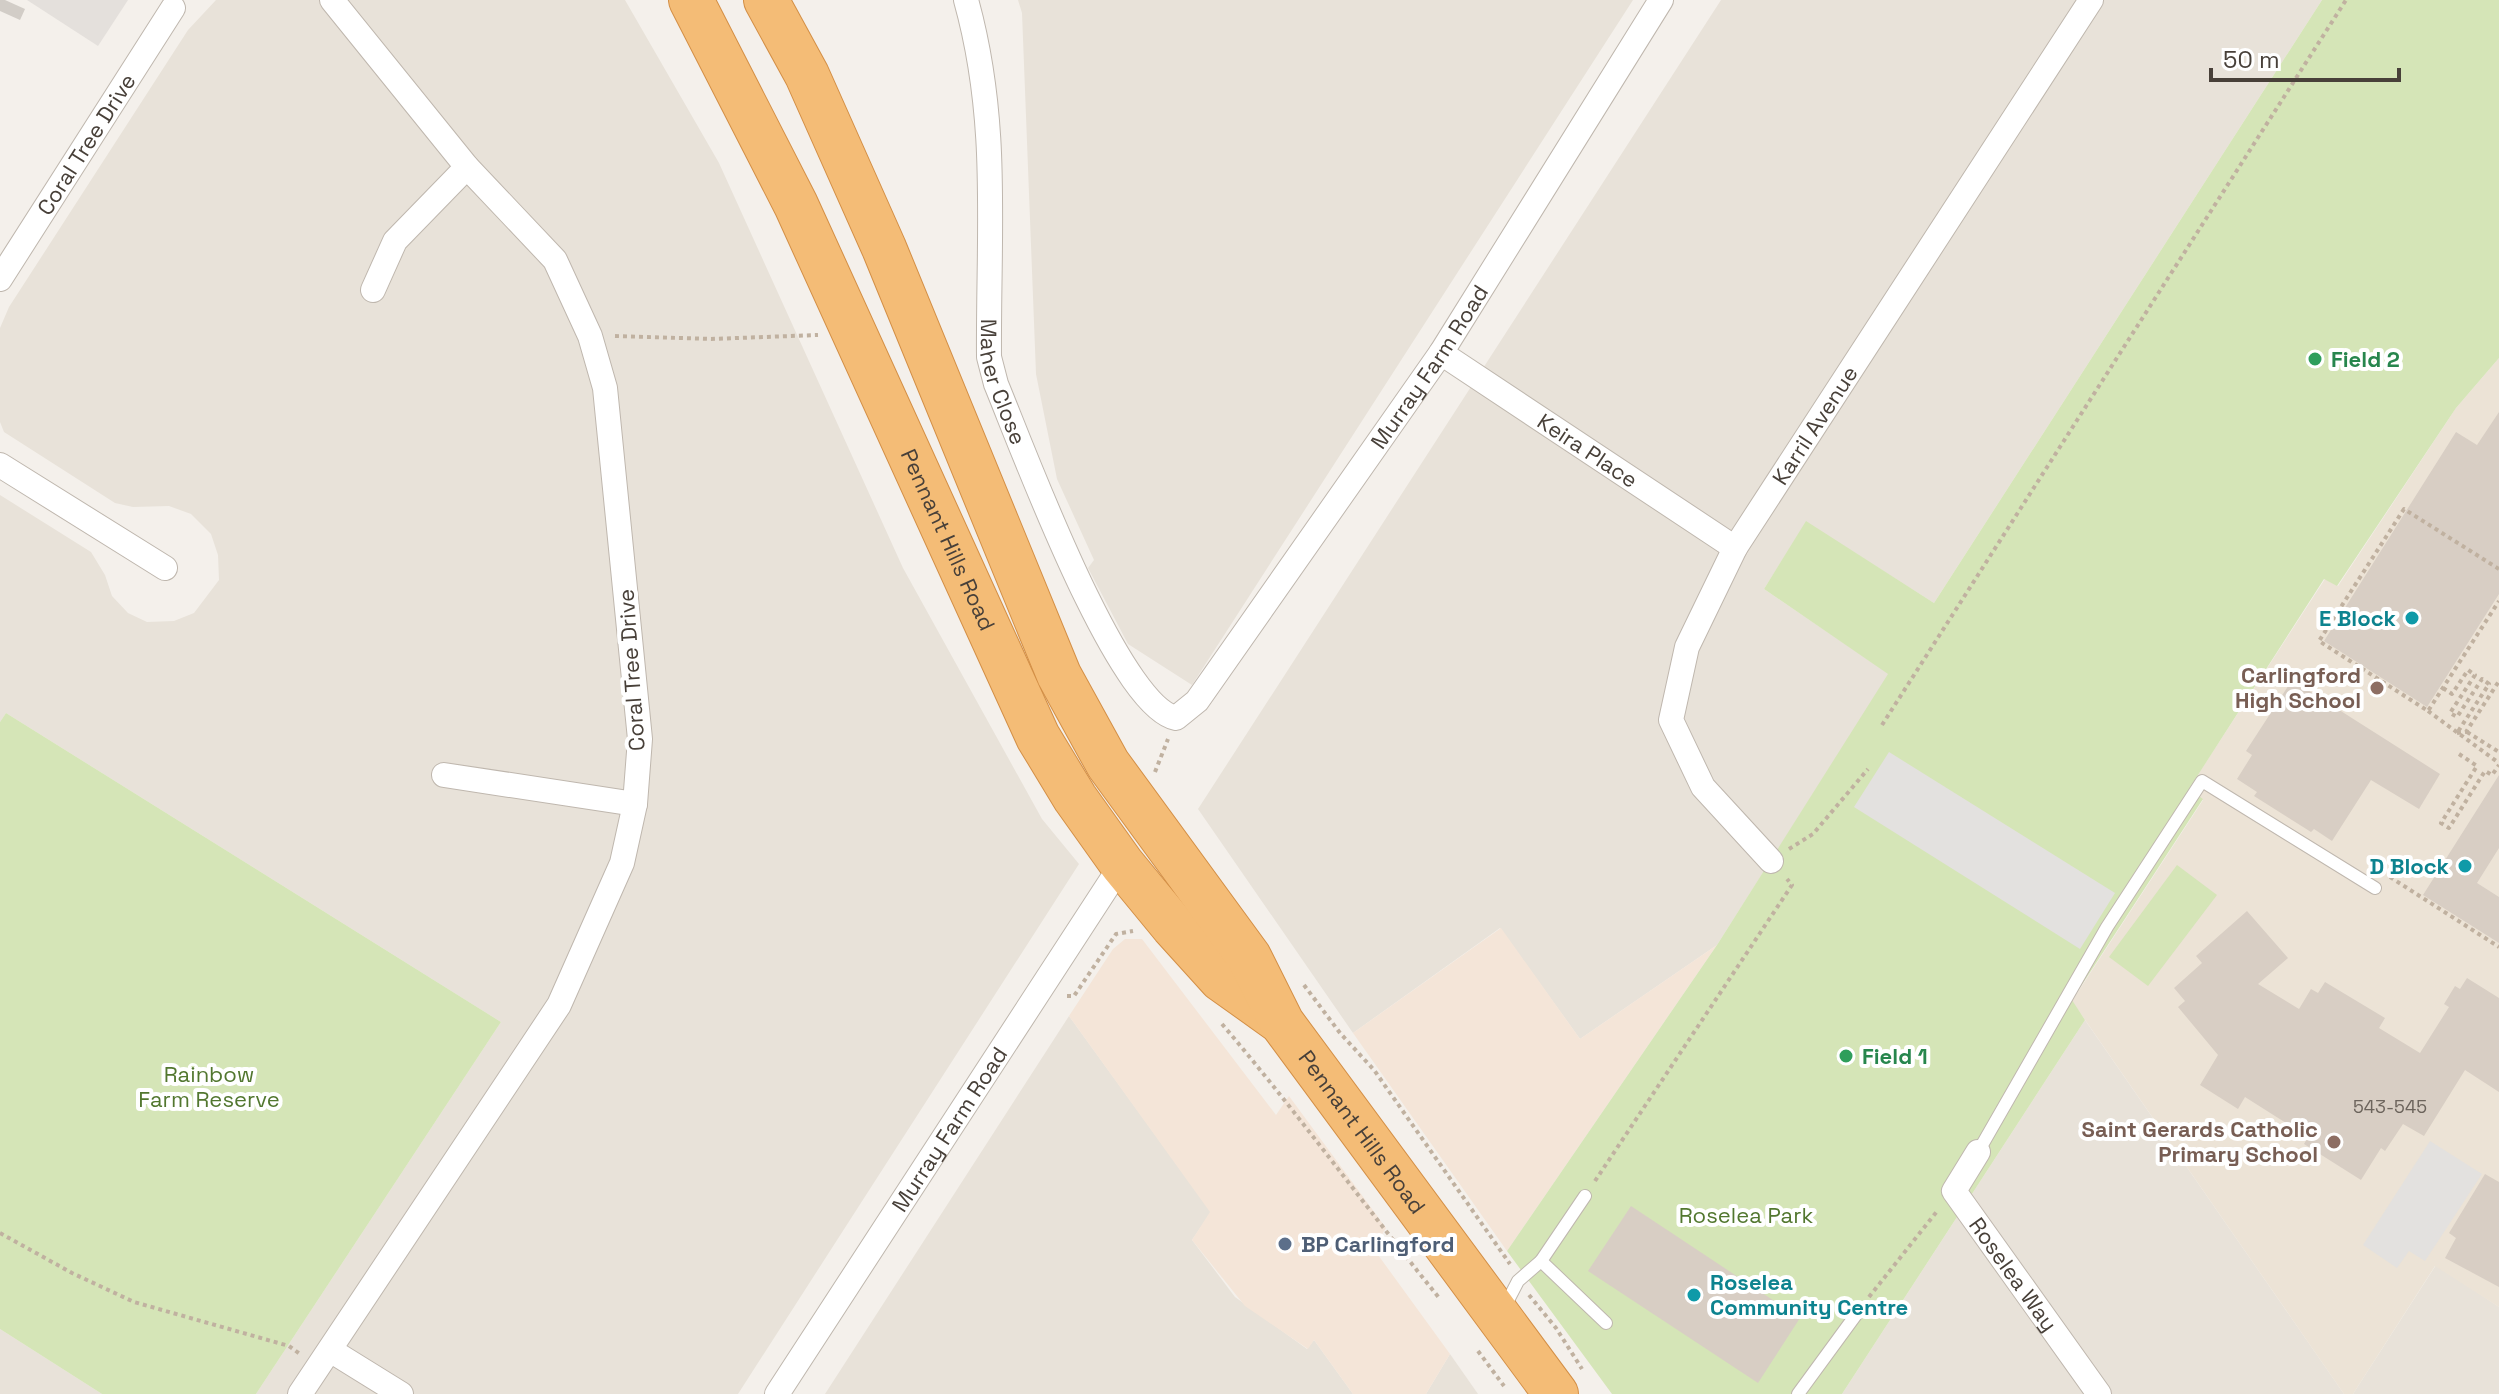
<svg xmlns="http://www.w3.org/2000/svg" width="2499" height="1394" viewBox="0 0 2499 1394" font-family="'Space Grotesk',sans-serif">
<rect width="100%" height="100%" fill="#f4f0eb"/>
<g fill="#e8e2d9">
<polygon points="216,0 625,0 719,163 903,568 1042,819 1079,864 738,1394 256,1394 501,1022 6,713 0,722 0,495 91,552 105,575 112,596 128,613 147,622 174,621 194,613 219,580 218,555 211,534 191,514 169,506 133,507 115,503 4,432 0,422 0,328 9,307 188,30"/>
<polygon points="1018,0 1633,0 1192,685 1128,644 1088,568 1094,560 1057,479 1036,374 1022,13"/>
<polygon points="1721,0 2322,0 1934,603 1806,522 1764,589 1889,674 1717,945 1580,1039 1500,928 1353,1033 1198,809"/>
<polygon points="1069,1016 1211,1212 1192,1240 1235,1297 1307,1349 1314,1340 1353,1394 825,1394"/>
<polygon points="2085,1020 2344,1394 1842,1394"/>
<polygon points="2436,1265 2499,1307 2499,1394 2353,1394"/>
<polygon points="0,1329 102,1394 0,1394"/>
<polygon points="1450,1354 1478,1394 1426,1394"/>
</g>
<g fill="#f4e5d8">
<polygon points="1501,928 1580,1039 1717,945 1507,1251 1353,1033"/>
<polygon points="1125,939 1142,939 1276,1115 1289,1096 1386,1228 1373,1248 1450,1354 1426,1394 1353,1394 1314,1340 1308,1349 1245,1306 1192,1240 1210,1212 1069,1016 1113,949"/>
</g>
<polygon fill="#e4e0dc" points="27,0 128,0 98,46"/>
<polygon fill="#ece3d6" points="2499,358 2499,1307 2435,1266 2353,1394 2344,1394 2072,1001 2203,800 2188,790 2325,579 2338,586 2456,408"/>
<g fill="#d5e5b7">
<polygon points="2322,0 2499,0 2499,358 2456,408 2337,586 2324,579 2189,789 2203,799 2072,1000 2085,1020 1842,1394 1612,1394 1507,1251 1717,945 1888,674 1764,589 1806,521 1934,603"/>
<polygon points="6,713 501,1022 256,1394 102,1394 0,1329 0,722"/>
<polygon points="2177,865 2217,895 2148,986 2109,957"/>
</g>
<g fill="#e3e1df">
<polygon points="1889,752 2115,893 2080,949 1854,807"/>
<polygon points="2430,1141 2482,1174 2425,1261 2409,1251 2397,1268 2363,1245"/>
</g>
<g fill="#d8cec4">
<polygon points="2499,412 2499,594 2427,707 2324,641 2456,432 2477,445"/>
<polygon points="2292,680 2440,774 2419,809 2371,780 2332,841 2314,829 2311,832 2254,796 2257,792 2237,779 2252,755 2246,751"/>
<polygon points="2499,775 2499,848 2477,883 2499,897 2499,943 2423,895"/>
<polygon points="2247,911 2288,958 2258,984 2299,1009 2311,989 2318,993 2325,982 2385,1018 2379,1028 2420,1053 2449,1007 2444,1004 2455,986 2460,989 2467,978 2499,998 2499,1092 2465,1070 2424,1136 2403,1124 2385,1151 2381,1148 2361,1180 2304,1144 2308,1137 2245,1097 2238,1109 2200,1085 2218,1055 2178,1007 2185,1001 2174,988 2202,963 2196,956"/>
<polygon points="2485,1174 2499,1182 2499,1287 2445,1258 2456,1238 2449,1233"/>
<polygon points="1631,1206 1800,1318 1758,1383 1588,1271"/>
</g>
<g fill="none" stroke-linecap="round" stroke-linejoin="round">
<polyline stroke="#d2cdc7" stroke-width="44" stroke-dasharray="44 22" stroke-linecap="butt" points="0,11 5,0"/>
<defs>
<g id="lane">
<polyline points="1978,1152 2107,927 2202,781 2375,888"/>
<polyline points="1541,1261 1606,1323"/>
<polyline points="1503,1310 1518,1281 1541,1261 1585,1196"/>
<polyline points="1798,1394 1858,1312"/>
</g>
<g id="street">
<path id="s1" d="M966,0C1000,122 988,232 989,357L996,384C1021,444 1117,706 1176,718L1197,701L1441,353L1661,0"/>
<path id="s2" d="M0,279L173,8"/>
<polyline points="373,290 395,241 467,167"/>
<path id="s3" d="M1441,353L1735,548"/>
<polyline points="0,465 165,568"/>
<polyline points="444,775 635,804"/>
<path id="s4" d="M1771,861L1703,787L1671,720L1687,647L1735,548L2091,0"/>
<path id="s5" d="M1978,1152L1954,1191L2099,1394"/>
<polyline points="330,1350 401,1394"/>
<polyline points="300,1394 559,1005 622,863 635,804 640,739 605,388 590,336 555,260 467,167 332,0"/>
<path id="s6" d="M777,1394L1122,864"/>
</g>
<g id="highway">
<path id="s7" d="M691,0L796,205L1038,737L1075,798L1122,864L1173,926L1221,979L1277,1019"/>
<path id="s8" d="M766,0L807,75L884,248L1059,675L1108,764L1249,957L1282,1023L1556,1394"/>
</g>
</defs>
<use href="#lane" stroke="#bfb7ae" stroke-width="14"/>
<use href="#street" stroke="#bfb7ae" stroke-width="26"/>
<use href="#highway" stroke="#d38f46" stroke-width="46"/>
<g stroke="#c0b1a0" stroke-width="4" stroke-dasharray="4 4" stroke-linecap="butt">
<polyline points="615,336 711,339 818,335"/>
<polyline points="2499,569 2404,509 2319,641 2428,711 2499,601"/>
<polyline points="2443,688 2452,694 2468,670 2475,675 2450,713 2457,717 2482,679 2489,684 2457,733"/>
<polyline points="2428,711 2499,763"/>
<polyline points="1882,725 2346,0"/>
<polyline points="2467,732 2499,752"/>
<polyline points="2457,733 2466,732 2499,681"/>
<polyline points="2459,754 2477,766 2441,823 2449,828 2485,771 2492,775 2499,765"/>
<polyline points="1155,772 1168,739"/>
<polyline points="1789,849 1813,834 1868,769"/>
<polyline points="2390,877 2499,947"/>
<polyline points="1304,985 1340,1033 1374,1070 1510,1264"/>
<polyline points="1067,996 1074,996 1116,934 1133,931"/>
<path d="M1222,1024C1298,1113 1366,1208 1440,1299"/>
<polyline points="1595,1181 1792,885 1787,879"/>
<polyline points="0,1233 72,1273 134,1302 289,1346 300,1354"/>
<polyline points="1529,1295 1556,1328 1582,1369"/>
<polyline points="1869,1297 1938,1210"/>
<polyline points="1478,1351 1504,1386"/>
</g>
<use href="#lane" stroke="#fff" stroke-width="12"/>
<use href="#street" stroke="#fff" stroke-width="24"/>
<use href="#highway" stroke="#f4bc76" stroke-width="44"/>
</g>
<g fill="#2e9e5b" stroke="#fff" stroke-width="3">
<circle cx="2315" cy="359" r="8"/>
<circle cx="1846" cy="1056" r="8"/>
</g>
<g fill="#0f9aa8" stroke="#fff" stroke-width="3">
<circle cx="2412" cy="618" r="8"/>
<circle cx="2465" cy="866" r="8"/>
<circle cx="1694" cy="1295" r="8"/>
</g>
<g fill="#8d6e63" stroke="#fff" stroke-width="3">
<circle cx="2377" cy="688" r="8"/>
<circle cx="2334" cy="1142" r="8"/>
</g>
<circle fill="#5c6f8a" stroke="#fff" stroke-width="3" cx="1285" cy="1244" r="8"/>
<g text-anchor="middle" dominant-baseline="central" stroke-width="8" stroke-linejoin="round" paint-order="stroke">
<g font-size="18" fill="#6c645c">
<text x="2390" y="1106">543-545</text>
</g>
<g font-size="22" fill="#484039" stroke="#fff">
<text stroke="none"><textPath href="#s2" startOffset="160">Coral Tree Drive</textPath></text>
<text stroke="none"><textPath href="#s1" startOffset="1206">Murray Farm Road</textPath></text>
<text stroke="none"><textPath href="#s1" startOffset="386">Maher Close</textPath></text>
<text stroke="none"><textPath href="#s4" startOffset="506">Karril Avenue</textPath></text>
<text stroke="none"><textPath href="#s3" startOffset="176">Keira Place</textPath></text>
<text stroke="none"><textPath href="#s7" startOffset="598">Pennant Hills Road</textPath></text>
<text transform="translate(631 670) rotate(-94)">Coral Tree Drive</text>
<text stroke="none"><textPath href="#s6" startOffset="316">Murray Farm Road</textPath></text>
<text stroke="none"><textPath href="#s8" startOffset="1286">Pennant Hills Road</textPath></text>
<text stroke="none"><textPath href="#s5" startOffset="148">Roselea Way</textPath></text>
</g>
<g font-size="22" font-weight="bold" fill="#27864d" stroke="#fff" text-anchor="start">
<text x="2331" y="359">Field 2</text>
<text x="1862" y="1056">Field 1</text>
</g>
<g font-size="22" font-weight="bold" fill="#0d838f" stroke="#fff" text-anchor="end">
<text x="2396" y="618">E Block</text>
<text x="2449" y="866">D Block</text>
<text x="1710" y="1282" text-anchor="start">Roselea<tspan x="1710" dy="25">Community Centre</tspan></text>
</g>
<g font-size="22" font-weight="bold" fill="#785e54" stroke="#fff" text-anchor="end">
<text x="2361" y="675">Carlingford<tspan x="2361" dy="25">High School</tspan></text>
<text x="2318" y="1129">Saint Gerards Catholic<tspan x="2318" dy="25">Primary School</tspan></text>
</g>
<g font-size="22" fill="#52772f" stroke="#fff">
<text x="209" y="1074">Rainbow<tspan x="209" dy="25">Farm Reserve</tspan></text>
<text x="1746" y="1215">Roselea Park</text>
</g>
<g font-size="22" font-weight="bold" fill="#4e5e75" stroke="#fff" text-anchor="start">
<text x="1301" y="1244">BP Carlingford</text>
</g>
</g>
<path d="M2211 68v12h188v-12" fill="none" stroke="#484039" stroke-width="4"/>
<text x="2223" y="68" font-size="24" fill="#484039" stroke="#ffffff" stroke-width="6" paint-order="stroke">50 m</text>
</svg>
